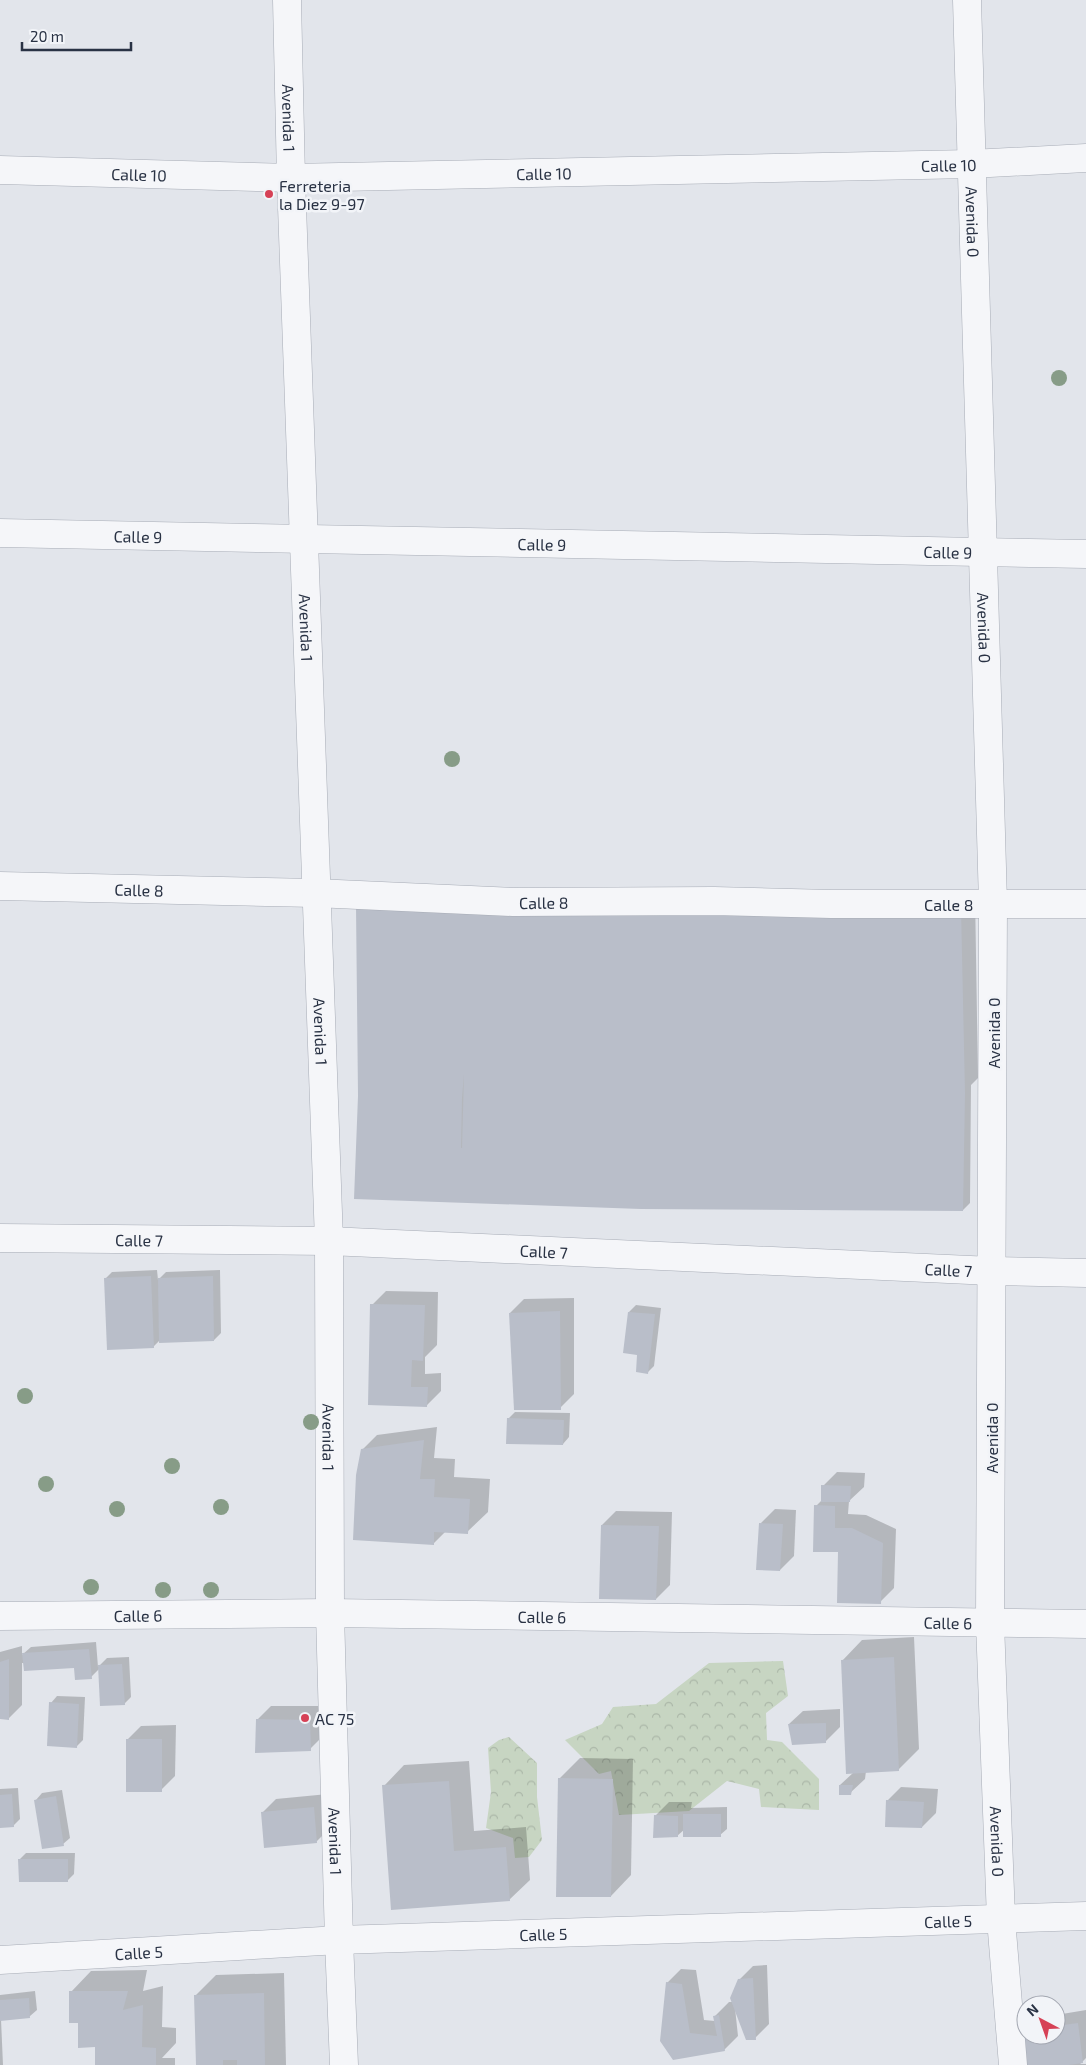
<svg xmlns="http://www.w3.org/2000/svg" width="1086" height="2065" viewBox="0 0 1086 2065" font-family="'Exo 2',sans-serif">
<defs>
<pattern id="forest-crowns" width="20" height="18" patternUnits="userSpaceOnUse" patternTransform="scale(1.25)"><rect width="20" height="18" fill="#c7d5c2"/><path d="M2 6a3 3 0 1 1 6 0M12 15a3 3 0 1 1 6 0" fill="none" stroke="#abb7a8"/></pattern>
</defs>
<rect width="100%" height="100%" fill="#e2e5eb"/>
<g fill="url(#forest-crowns)">
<polygon points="783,1661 788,1696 766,1713 767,1740 782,1742 819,1779 819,1810 761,1807 759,1789 727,1781 689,1811 619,1815 611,1771 599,1774 565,1740 602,1724 613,1707 656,1704 709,1663"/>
<polygon points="509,1737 537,1763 537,1797 542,1840 529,1857 515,1858 513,1838 486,1828 491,1792 488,1748 499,1740"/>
</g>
<g fill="#0003">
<polygon points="975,894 978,1078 971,1085 970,1203 963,1210 510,1203 359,1096"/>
<polygon points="157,1270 158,1280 166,1272 220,1270 221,1333 214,1340 159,1341 153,1347 105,1279 112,1272"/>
<polygon points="386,1291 438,1292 437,1345 425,1357 425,1374 441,1373 441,1391 427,1405 370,1404 372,1305"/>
<polygon points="574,1298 574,1394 560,1408 510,1313 524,1299"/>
<polygon points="636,1305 661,1308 654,1366 647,1373 639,1354 629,1312"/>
<polygon points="515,1412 570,1413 569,1437 563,1444 508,1419"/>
<polygon points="437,1427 434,1458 455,1459 454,1477 490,1479 488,1512 467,1532 446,1531 433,1544 363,1449 377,1435"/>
<polygon points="837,1472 865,1473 864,1487 849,1501 848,1514 866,1515 896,1529 894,1588 880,1602 839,1551 816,1506 822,1500 823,1486"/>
<polygon points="775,1509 796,1510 794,1556 780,1570 761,1523"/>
<polygon points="616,1511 672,1512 670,1585 656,1599 602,1525"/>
<polygon points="914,1637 919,1749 898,1770 866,1771 865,1779 850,1793 840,1785 854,1772 842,1661 862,1640"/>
<polygon points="96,1642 98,1667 107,1658 129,1657 131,1697 124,1704 100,1668 91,1677 75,1666 22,1663 22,1705 8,1719 0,1718 0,1652 22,1646 22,1655 31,1647"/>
<polygon points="57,1696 85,1697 83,1740 76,1747 51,1703"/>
<polygon points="271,1706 323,1706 324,1735 310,1749 257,1720"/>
<polygon points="840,1709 840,1727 826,1741 789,1724 803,1711"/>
<polygon points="176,1725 175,1776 161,1790 127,1740 141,1726"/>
<polygon points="580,1758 633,1759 631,1875 611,1896 559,1779"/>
<polygon points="469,1761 474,1831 526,1827 530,1880 509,1900 392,1909 384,1786 404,1765"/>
<polygon points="901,1787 938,1789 936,1813 922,1827 887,1801"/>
<polygon points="18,1788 20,1819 13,1826 0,1827 0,1789"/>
<polygon points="62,1790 70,1838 63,1844 36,1800 42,1793"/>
<polygon points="328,1794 330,1828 316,1842 262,1813 276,1799"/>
<polygon points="669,1802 692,1802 691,1808 727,1807 727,1829 720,1835 685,1829 677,1836 655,1816"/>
<polygon points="26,1853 75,1853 74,1874 67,1881 19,1860"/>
<polygon points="767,1965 769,2024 755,2038 735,2008 738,2036 724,2050 673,2058 667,1983 681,1969 696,1970 704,2020 715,2021 715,2016 729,2002 733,2002 739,1980 753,1966"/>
<polygon points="147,1970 143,1991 163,1986 162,2027 176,2028 176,2043 162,2058 175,2058 175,2065 96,2065 97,2046 79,2022 71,1992 91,1971"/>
<polygon points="284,1973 286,2065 197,2065 196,1995 216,1975"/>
<polygon points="35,1991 37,2010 30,2016 1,2019 3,2065 0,2065 0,1995"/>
<polygon points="1086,2010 1086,2058 1080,2064 1086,2064 1086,2065 1023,2065 1026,2031 1026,2035 1056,2035 1056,2015"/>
</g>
<g fill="#b9bec9" fill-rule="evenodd">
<path d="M356,906L961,908L965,1093L963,1211L641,1209L354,1199L358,1096ZM464,1074L462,1148H461L462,1098Z"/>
<polygon points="151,1276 154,1348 107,1350 104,1278"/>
<polygon points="213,1276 214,1341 159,1343 158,1278"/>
<polygon points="370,1304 425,1305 423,1361 412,1360 411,1387 428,1387 427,1407 368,1405"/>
<polygon points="560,1311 561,1410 514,1410 509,1313"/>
<polygon points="628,1312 655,1314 648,1374 636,1372 637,1355 623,1353"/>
<polygon points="507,1418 564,1420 563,1445 506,1444"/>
<polygon points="424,1440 420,1479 435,1479 434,1497 470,1499 468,1534 434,1532 434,1545 353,1540 356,1475 361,1449"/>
<polygon points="821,1485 851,1486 850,1502 821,1502"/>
<polygon points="814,1505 835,1506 835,1528 852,1528 883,1543 881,1604 837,1603 838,1552 813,1552"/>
<polygon points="759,1523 783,1524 780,1571 756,1570"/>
<polygon points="601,1525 659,1526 656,1600 599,1599"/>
<polygon points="89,1649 92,1679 75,1680 74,1668 24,1671 22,1653"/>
<polygon points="894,1657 899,1771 846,1774 841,1660"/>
<polygon points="9,1659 9,1720 0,1719 0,1662"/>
<polygon points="122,1664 125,1705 100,1706 98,1665"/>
<polygon points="49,1702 79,1704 77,1748 47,1746"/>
<polygon points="256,1719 310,1720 311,1751 255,1753"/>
<polygon points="826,1723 826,1743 792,1745 788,1724"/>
<rect x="126" y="1739" width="36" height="53"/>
<polygon points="558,1778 613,1779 611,1897 556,1897"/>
<polygon points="449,1781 454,1851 506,1847 510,1901 391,1910 382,1785"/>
<polygon points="839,1785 853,1785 851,1795 839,1795"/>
<polygon points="12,1794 14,1827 0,1828 0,1795"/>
<polygon points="56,1796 64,1846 42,1849 34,1800"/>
<polygon points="886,1800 924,1802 922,1828 885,1827"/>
<polygon points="314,1807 317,1843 264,1848 261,1812"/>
<rect x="683" y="1814" width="38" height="23"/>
<polygon points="654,1815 678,1816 678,1837 653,1838"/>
<polygon points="18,1859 68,1859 68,1882 19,1882"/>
<polygon points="753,1978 756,2040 746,2040 730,1998 738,1979"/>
<polygon points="666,1982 682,1984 690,2033 717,2036 713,2016 719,2015 725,2051 673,2060 660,2041"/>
<polygon points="69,1991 128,1991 123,2010 143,2005 142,2047 156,2048 156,2065 95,2065 95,2047 78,2048 78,2023 69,2023"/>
<polygon points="264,1993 265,2065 237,2065 237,2060 223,2060 223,2065 196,2065 194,1995"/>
<polygon points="29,1998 30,2018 0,2021 0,2000"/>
<polygon points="1078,2023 1083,2063 1069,2065 1022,2065 1024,2031 1026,2030 1026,2035 1056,2035 1056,2026"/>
</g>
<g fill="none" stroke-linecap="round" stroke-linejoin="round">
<defs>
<g id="minor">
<path id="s1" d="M967,0L993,903L990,1623L1001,1919L1013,2065"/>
<path id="s2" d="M0,170L291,178L971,164L1086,158"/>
<path id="s3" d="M0,533L1086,554"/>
<path id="s4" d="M0,886L315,893L513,902L714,901L831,904H1086"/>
<path id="s5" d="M0,1238L329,1241L992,1271L1086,1273"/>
<path id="s6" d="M0,1616L330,1613L1086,1624"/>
<path id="s7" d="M0,1960L339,1940L1086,1916"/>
</g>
<g id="tertiary">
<path id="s8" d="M287,0L291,178L329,1241L330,1613L339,1940L344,2065"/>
</g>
</defs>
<use href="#minor" stroke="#a7acb6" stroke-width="29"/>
<use href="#tertiary" stroke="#a7acb6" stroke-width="29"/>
<use href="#minor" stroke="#f5f6f9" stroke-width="28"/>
<use href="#tertiary" stroke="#f5f6f9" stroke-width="28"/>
</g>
<g fill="#879c87">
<circle cx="1059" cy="378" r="8"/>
<circle cx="452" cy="759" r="8"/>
<circle cx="25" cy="1396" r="8"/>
<circle cx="311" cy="1422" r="8"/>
<circle cx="172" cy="1466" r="8"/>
<circle cx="46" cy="1484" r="8"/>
<circle cx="221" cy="1507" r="8"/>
<circle cx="117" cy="1509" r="8"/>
<circle cx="91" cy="1587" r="8"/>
<circle cx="163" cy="1590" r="8"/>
<circle cx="211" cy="1590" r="8"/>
</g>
<g fill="#d64156" stroke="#f2f4f8" stroke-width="2">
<circle cx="269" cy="194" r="5"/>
<circle cx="305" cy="1718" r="5"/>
</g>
<g text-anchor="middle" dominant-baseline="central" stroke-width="5" stroke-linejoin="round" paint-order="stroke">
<g font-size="16" fill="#293244" stroke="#f2f4f8">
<text stroke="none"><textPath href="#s8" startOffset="118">Avenida 1</textPath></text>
<text stroke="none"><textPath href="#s2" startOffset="949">Calle 10</textPath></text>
<text stroke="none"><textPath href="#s2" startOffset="139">Calle 10</textPath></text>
<text stroke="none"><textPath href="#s2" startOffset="544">Calle 10</textPath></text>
<text stroke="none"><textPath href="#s1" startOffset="222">Avenida 0</textPath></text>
<text stroke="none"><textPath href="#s3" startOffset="138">Calle 9</textPath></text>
<text stroke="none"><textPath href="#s3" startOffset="542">Calle 9</textPath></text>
<text stroke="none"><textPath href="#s3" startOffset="948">Calle 9</textPath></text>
<text stroke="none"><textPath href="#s8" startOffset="628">Avenida 1</textPath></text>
<text stroke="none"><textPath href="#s1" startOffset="628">Avenida 0</textPath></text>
<text stroke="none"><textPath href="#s4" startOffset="139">Calle 8</textPath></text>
<text stroke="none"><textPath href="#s4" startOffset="544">Calle 8</textPath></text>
<text stroke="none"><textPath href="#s4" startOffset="949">Calle 8</textPath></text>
<text stroke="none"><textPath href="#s8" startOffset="1032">Avenida 1</textPath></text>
<text transform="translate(993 1033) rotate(-90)">Avenida 0</text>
<text stroke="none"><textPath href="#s5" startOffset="139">Calle 7</textPath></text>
<text stroke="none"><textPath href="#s5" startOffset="544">Calle 7</textPath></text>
<text stroke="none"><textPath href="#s5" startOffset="949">Calle 7</textPath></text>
<text stroke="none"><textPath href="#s8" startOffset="1438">Avenida 1</textPath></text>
<text transform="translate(991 1438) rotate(-90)">Avenida 0</text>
<text stroke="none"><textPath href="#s6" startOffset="138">Calle 6</textPath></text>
<text stroke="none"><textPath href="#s6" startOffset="542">Calle 6</textPath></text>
<text stroke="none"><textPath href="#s6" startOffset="948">Calle 6</textPath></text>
<text stroke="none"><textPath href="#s8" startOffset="1842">Avenida 1</textPath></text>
<text stroke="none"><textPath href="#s1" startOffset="1842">Avenida 0</textPath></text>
<text stroke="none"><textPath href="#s7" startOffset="949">Calle 5</textPath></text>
<text stroke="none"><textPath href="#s7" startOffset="544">Calle 5</textPath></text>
<text stroke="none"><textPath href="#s7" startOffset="139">Calle 5</textPath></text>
</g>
<g font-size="16" fill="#293244" stroke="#f2f4f8" text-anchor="start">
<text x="279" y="185">Ferreteria<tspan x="279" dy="18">la Diez 9-97</tspan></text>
<text x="315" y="1718">AC 75</text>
</g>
</g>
<g transform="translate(1041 2020) rotate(319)"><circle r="24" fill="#f2f4f8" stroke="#a2a6b0"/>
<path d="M0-4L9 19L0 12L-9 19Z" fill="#d64156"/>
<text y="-8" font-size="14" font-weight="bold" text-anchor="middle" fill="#293244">N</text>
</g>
<path d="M22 42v8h109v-8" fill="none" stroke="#293244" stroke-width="2.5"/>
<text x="30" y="42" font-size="15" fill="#293244" stroke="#f2f4f8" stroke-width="4" paint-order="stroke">20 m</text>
</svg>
